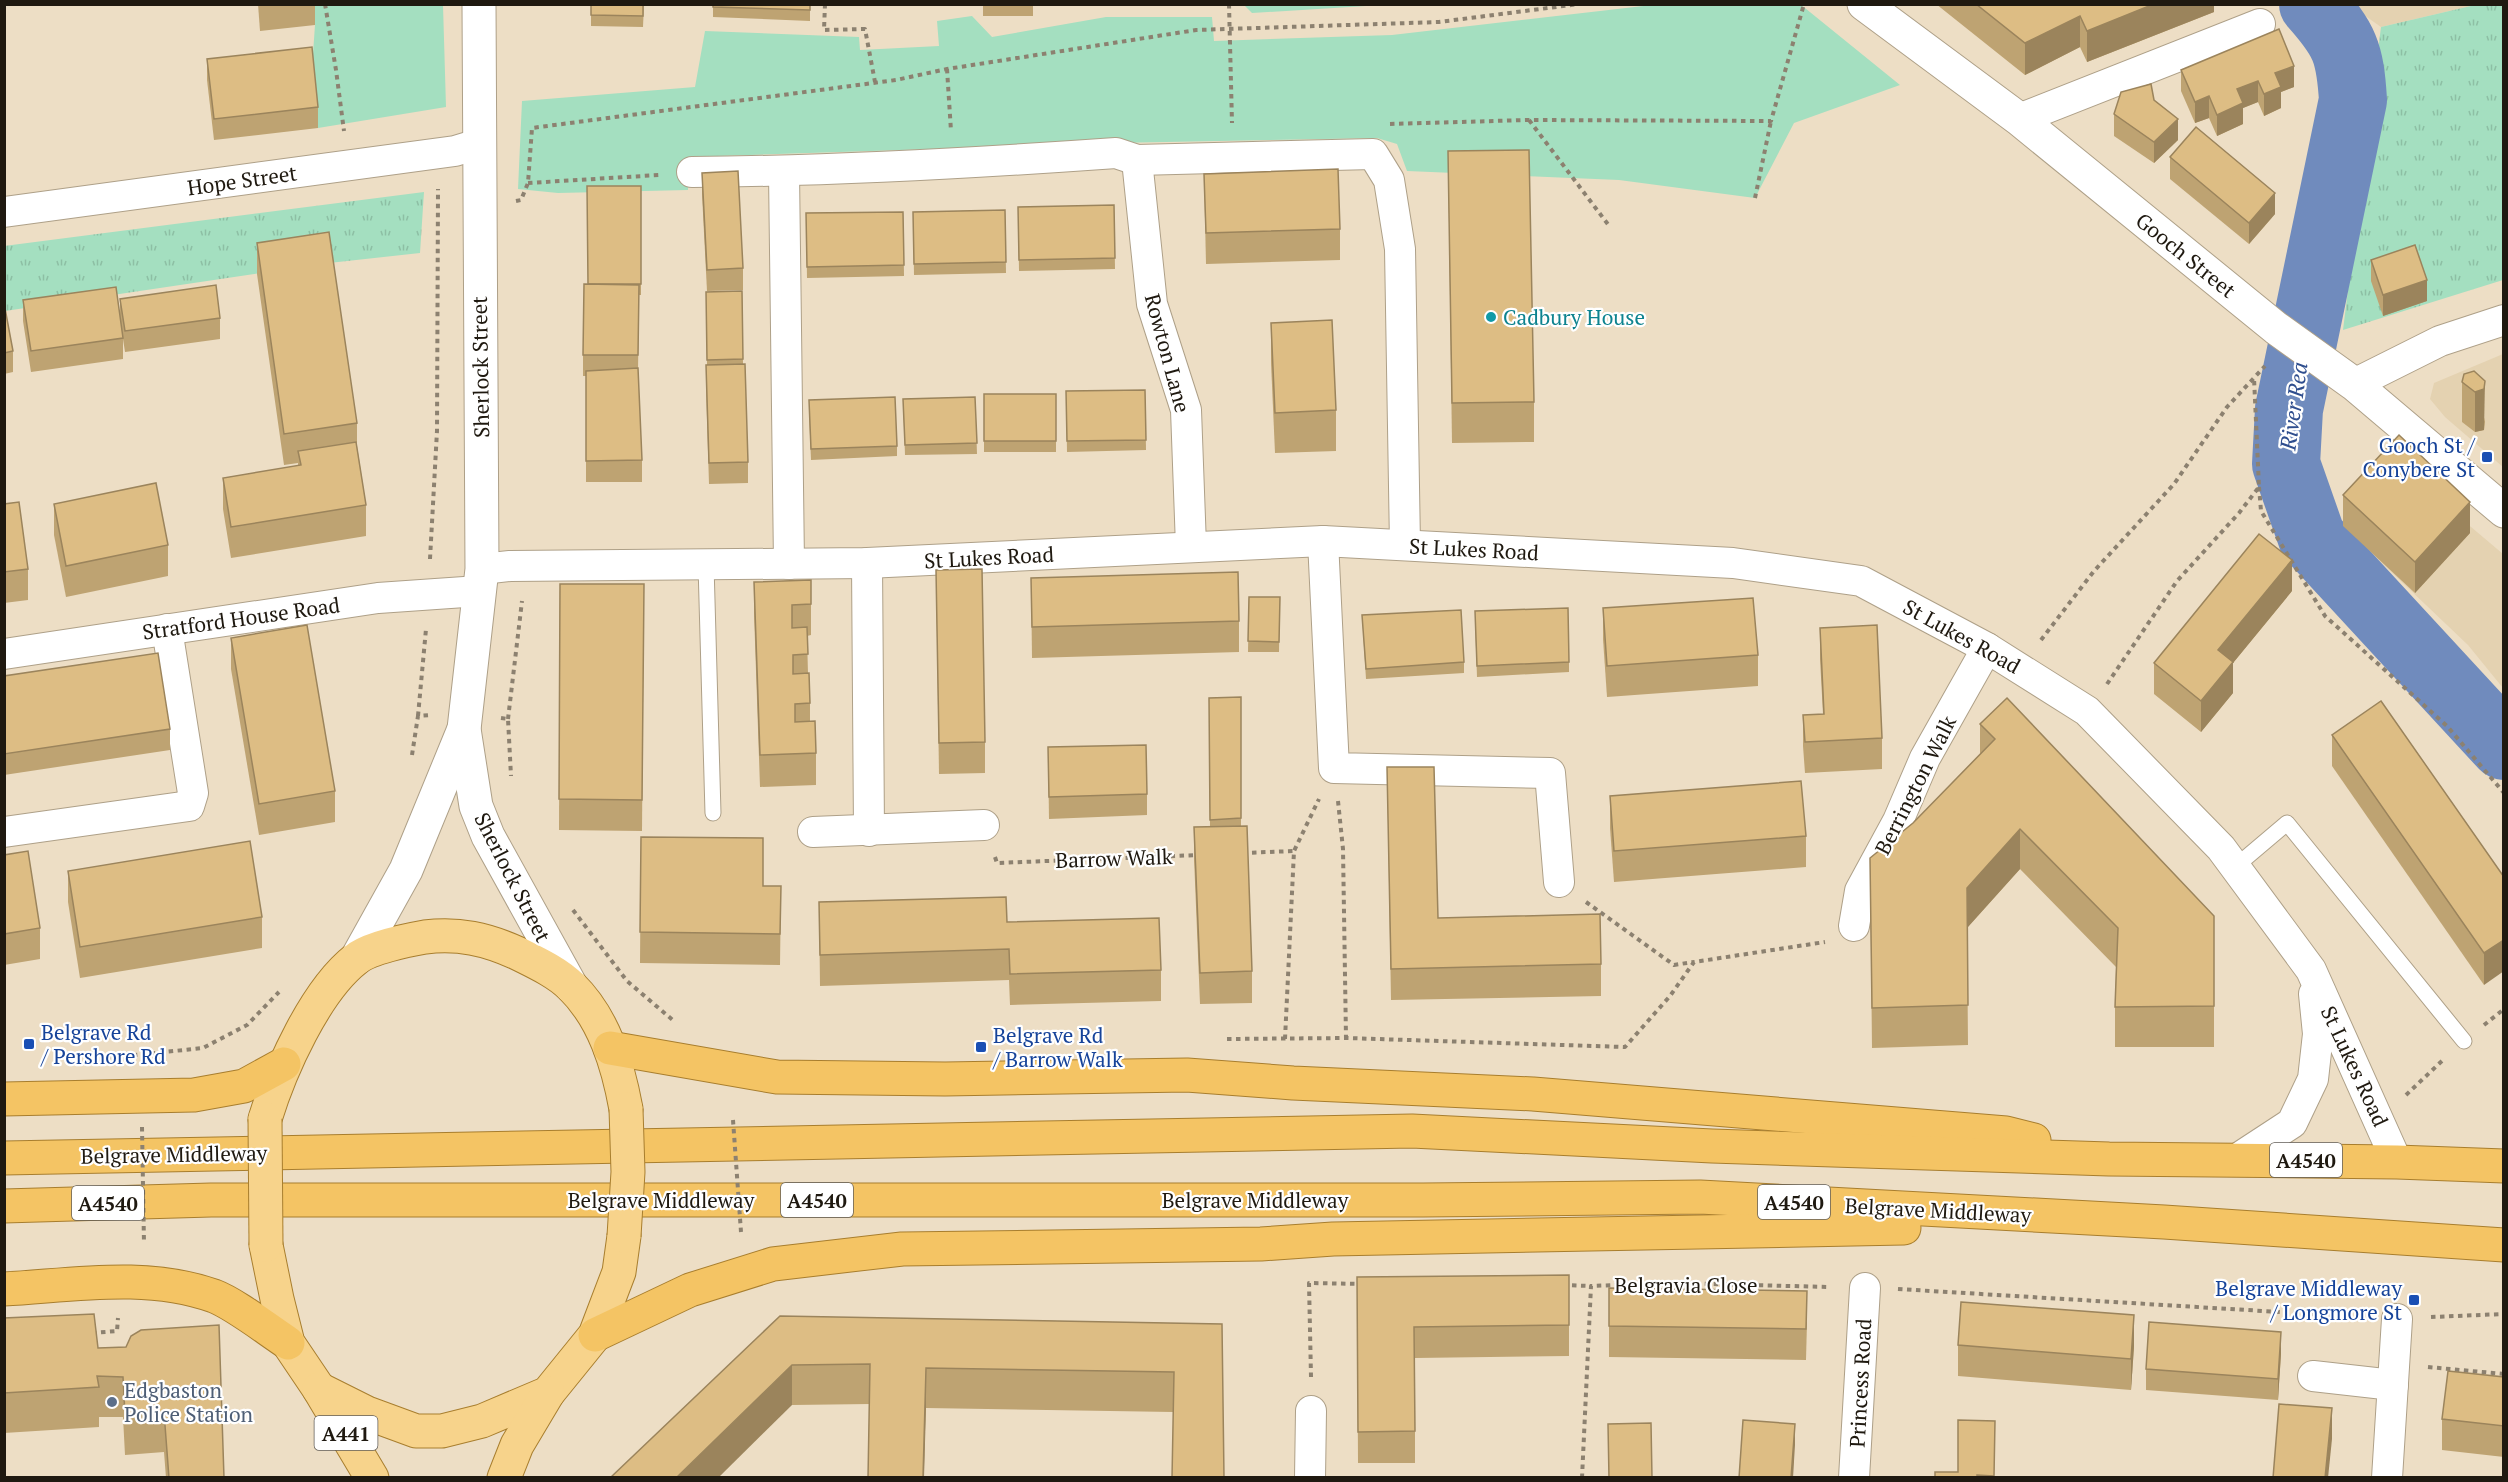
<svg xmlns="http://www.w3.org/2000/svg" width="2508" height="1482" viewBox="0 0 2508 1482" font-family="'PT Serif',serif">
<defs>
<pattern id="park-tufts" width="24" height="20" patternUnits="userSpaceOnUse" patternTransform="scale(1.5)"><rect width="24" height="20" fill="#a4dfc0"/><path d="M3 7l-1-3M5 7V3M7 7l1-3M15 17l-1-3M17 17v-4M19 17l1-3" fill="none" stroke="#8dbfa4"/></pattern>
</defs>
<rect width="100%" height="100%" fill="#eddec5"/>
<g fill="#e4d2b1">
<polygon points="2350,5 2475,5 2381,27"/>
<polygon points="2503,354 2503,467 2445,417 2430,399 2434,383"/>
<polygon points="2399,466 2503,554 2503,688 2468,645 2343,526"/>
</g>
<g fill="#a4dfc0">
<polygon points="1800,4 1900,85 1794,123 1755,198 1619,180 1407,171 1397,144 1377,138 1113,143 688,157 688,190 558,193 518,189 522,101 695,87 705,31 859,37 860,50 939,46 937,21 972,16 992,37 1106,17 1212,17 1214,41 1392,35 1652,5"/>
<polygon points="312,5 443,5 446,107 318,128 312,68 315,25"/>
<polygon points="1244,5 1382,5 1252,13"/>
</g>
<g fill="url(#park-tufts)">
<polygon points="2475,5 2503,5 2503,280 2343,330 2381,27"/>
<polygon points="424,192 420,253 329,263 5,311 4,246"/>
</g>
<g fill="none" stroke-linecap="round" stroke-linejoin="round">
<path stroke="#708bbd" stroke-width="68" d="M2313,4C2345,40 2350,52 2353,100L2289,409L2286,464L2312,538L2504,746"/>
<defs>
<g id="service">
<polyline points="706,565 713,813"/>
<polyline points="2235,867 2287,823 2464,1041"/>
</g>
<g id="minor">
<polyline points="2019,119 2260,24"/>
<polyline points="1137,160 1152,304 1186,410 1191,546"/>
<path d="M692,172C834,171 975,163 1116,153L1137,160L1373,154L1389,180L1400,249L1405,545"/>
<polyline points="784,172 789,564"/>
<polyline points="4,212 455,151 478,144"/>
<polyline points="2354,384 2440,341 2504,320"/>
<polyline points="1323,541 1334,768 1550,773 1559,882"/>
<polyline points="867,563 869,831"/>
<polyline points="482,569 510,566 867,563 1323,541 1733,563 1861,581 1987,648 2087,711 2221,848 2311,970 2397,1162"/>
<polyline points="4,654 378,598 479,591"/>
<polyline points="4,832 189,806 193,793 167,629"/>
<polyline points="813,832 984,825"/>
<polyline points="1854,926 1860,891 1898,821 1925,758 1987,648"/>
<polyline points="2237,1159 2292,1123 2313,1079 2318,1034 2314,994"/>
<polyline points="2313,1376 2393,1385"/>
<polyline points="1310,1478 1311,1411"/>
<polyline points="1854,1478 1865,1288"/>
<polyline points="2387,1478 2397,1319"/>
</g>
<g id="tertiary">
<polyline points="479,4 482,569 464,729 476,806 488,836 571,986"/>
<polyline points="1864,4 2019,119 2276,328 2354,384 2504,511"/>
<polyline points="357,958 406,870 464,729"/>
</g>
<g id="primary">
<path d="M265,1119C280,1070 315,991 356,959C369,948 408,940 425,937C459,933 486,939 517,953C535,962 557,972 571,986C604,1018 618,1065 626,1109"/>
<polyline points="266,1245 277,1299 288,1343 319,1389 372,1478"/>
<polyline points="319,1389 367,1413 416,1431 442,1431 482,1421 548,1393 595,1335 619,1272 624,1236"/>
<polyline points="504,1478 517,1445 548,1393"/>
</g>
<g id="trunk">
<polyline points="610,1048 777,1077 945,1079 1187,1075 1293,1083 1533,1094 2006,1133 2034,1140"/>
<polyline points="4,1099 194,1095 244,1086 284,1064"/>
<polyline points="4,1158 1412,1131 1712,1146 2109,1159 2397,1162 2504,1166"/>
<polyline points="4,1206 211,1200 1423,1200 1700,1197 2164,1222 2504,1245"/>
<path d="M4,1289C75,1285 146,1272 214,1296C235,1304 268,1330 288,1343"/>
<polyline points="595,1335 690,1290 773,1264 902,1249 1261,1244 1333,1239 1904,1228"/>
</g>
</defs>
<use href="#service" stroke="#aea088" stroke-width="17"/>
<use href="#minor" stroke="#aea088" stroke-width="32"/>
<use href="#tertiary" stroke="#aea088" stroke-width="35"/>
<use href="#primary" stroke="#a87e2e" stroke-width="35"/>
<use href="#trunk" stroke="#a87e2e" stroke-width="35"/>
<g stroke="#8c8170" stroke-width="4" stroke-dasharray="4.5 4.5" stroke-linecap="butt">
<polyline points="325,4 336,70 344,131"/>
<polyline points="825,4 824,30 865,29 875,82"/>
<polyline points="1229,4 1232,123"/>
<polyline points="947,69 951,131"/>
<polyline points="1529,120 1610,227"/>
<polyline points="1390,124 1528,120 1771,121 1804,4"/>
<polyline points="528,183 659,175"/>
<polyline points="1755,198 1771,121"/>
<polyline points="516,201 521,200 528,183 532,128 896,80 947,69 1196,30 1439,22 1579,4"/>
<polyline points="2259,487 2261,511 2325,616 2447,726 2504,793"/>
<polyline points="430,559 437,431 438,189"/>
<polyline points="2041,640 2094,571 2174,484 2227,407 2265,366"/>
<polyline points="2107,684 2177,581 2239,513 2259,487 2254,378"/>
<polyline points="418,716 426,629"/>
<polyline points="501,718 508,719 511,776"/>
<polyline points="508,719 522,601"/>
<polyline points="412,755 418,716 431,715"/>
<polyline points="1338,801 1343,849 1346,1038"/>
<polyline points="1243,853 1294,851"/>
<polyline points="995,857 997,863 1199,855"/>
<polyline points="1586,902 1674,965 1693,962"/>
<polyline points="573,910 627,981 675,1022"/>
<polyline points="2484,1025 2504,1009"/>
<polyline points="1227,1039 1346,1038 1625,1047 1670,996 1694,962 1825,942"/>
<polyline points="1285,1039 1294,851 1319,799"/>
<polyline points="106,1058 203,1048 247,1025 279,992"/>
<polyline points="2406,1095 2444,1059"/>
<polyline points="1563,1285 1591,1286"/>
<polyline points="1898,1289 2363,1317"/>
<polyline points="2431,1317 2504,1314"/>
<polyline points="92,1333 117,1331 118,1318"/>
<polyline points="2428,1367 2504,1374"/>
<polyline points="1311,1377 1309,1283 1361,1284"/>
<polyline points="1582,1478 1591,1286 1670,1283 1830,1287"/>
</g>
<use href="#service" stroke="#fff" stroke-width="15"/>
<use href="#minor" stroke="#fff" stroke-width="30"/>
<use href="#tertiary" stroke="#fff" stroke-width="33"/>
<use href="#primary" stroke="#f7d38b" stroke-width="33"/>
<use href="#trunk" stroke="#f4c464" stroke-width="33"/>
<defs>
<g id="primary-bridge">
<polyline points="265,1119 266,1245"/>
<polyline points="624,1236 628,1172 626,1109"/>
</g>
</defs>
<use href="#primary-bridge" stroke="#a87e2e" stroke-width="35" stroke-linecap="butt"/>
<g stroke="#8c8170" stroke-width="4" stroke-dasharray="4.5 4.5" stroke-linecap="butt">
<polyline points="733,1120 741,1232"/>
<polyline points="142,1127 144,1244"/>
</g>
<use href="#primary-bridge" stroke="#f7d38b" stroke-width="33"/>
</g>
<g fill="#bea372">
<polygon points="258,4 315,4 315,25 260,31"/>
<polygon points="591,4 644,4 643,27 591,26"/>
<polygon points="713,4 810,4 810,21 713,17"/>
<rect x="983" y="4" width="50" height="12"/>
<polygon points="1936,4 2214,4 2214,12 2087,62 2080,47 2025,75"/>
<polygon points="207,59 318,107 318,128 214,140 207,80"/>
<polygon points="2181,70 2294,87 2281,92 2281,108 2264,116 2258,102 2243,108 2243,124 2217,136 2209,118 2195,123 2181,91"/>
<polygon points="2114,114 2178,140 2154,163 2114,136"/>
<polygon points="1448,151 1534,402 1534,442 1452,443"/>
<polygon points="2170,157 2275,214 2249,244 2170,179"/>
<polygon points="702,173 743,268 743,290 707,291 702,194"/>
<polygon points="1204,174 1340,229 1340,260 1206,264"/>
<polygon points="641,186 641,295 639,295 638,372 642,460 642,482 586,482 586,376 583,376 583,355 588,284"/>
<polygon points="1114,205 1115,269 1019,271 1018,207"/>
<polygon points="1005,210 1006,273 914,275 913,212"/>
<polygon points="903,212 904,276 807,278 806,213"/>
<polygon points="257,243 357,423 357,446 366,505 366,536 231,558 223,509 223,478 298,466 298,463 284,465 257,274"/>
<polygon points="2371,260 2427,301 2383,316 2371,281"/>
<polygon points="742,291 743,364 748,462 748,483 709,484 706,387 706,365 707,365 706,292"/>
<polygon points="120,299 220,318 220,339 125,352 123,339 123,359 31,372 23,321 23,300 120,317"/>
<polygon points="4,303 13,351 13,372 4,374"/>
<polygon points="1271,323 1336,410 1336,451 1275,453 1271,363"/>
<polygon points="2474,371 2485,422 2484,430 2475,432 2462,422 2462,382"/>
<polygon points="1145,390 1146,450 1067,452 1066,391"/>
<rect x="984" y="394" width="72" height="58"/>
<polygon points="975,397 977,454 905,455 903,399"/>
<polygon points="809,411 897,446 897,456 811,460"/>
<polygon points="2343,495 2470,533 2415,593 2343,526"/>
<polygon points="4,504 28,569 28,600 4,603"/>
<polygon points="54,504 168,545 168,576 66,597 54,535"/>
<polygon points="936,570 985,742 985,773 939,774"/>
<polygon points="1031,578 1239,621 1239,652 1032,658"/>
<polygon points="754,582 811,604 811,635 807,636 808,674 810,703 810,721 816,753 816,785 760,787 754,613"/>
<polygon points="560,584 644,584 642,831 559,830"/>
<polygon points="2292,591 2233,663 2233,693 2201,732 2154,694 2154,663"/>
<polygon points="1249,597 1280,597 1279,652 1248,652"/>
<polygon points="1603,608 1758,655 1758,686 1607,697 1603,639"/>
<polygon points="1362,615 1464,662 1464,673 1366,679"/>
<polygon points="1475,622 1569,662 1569,672 1477,677"/>
<polygon points="1820,628 1882,738 1882,769 1805,773 1803,746 1803,715 1823,714 1820,659"/>
<polygon points="231,638 335,791 335,822 259,835 231,669"/>
<polygon points="4,676 170,729 170,750 4,775"/>
<polygon points="1241,697 1241,826 1252,971 1252,1003 1200,1004 1194,858 1194,827 1210,827 1209,698"/>
<polygon points="1980,724 2214,916 2214,1047 2115,1047 2115,1007 2116,967 2020,869 1967,928 1968,1045 1872,1048 1870,858 1913,823 1980,754"/>
<polygon points="2332,735 2504,877 2484,985 2332,766"/>
<polygon points="1048,747 1147,794 1147,815 1049,819"/>
<polygon points="1387,767 1438,918 1601,964 1601,996 1391,1000"/>
<polygon points="1610,796 1806,836 1806,867 1614,882 1610,828"/>
<polygon points="641,837 763,886 781,886 780,965 640,963"/>
<polygon points="4,855 40,928 40,959 4,965"/>
<polygon points="68,871 262,917 262,948 80,978 68,902"/>
<polygon points="819,902 1007,922 1161,970 1161,1001 1010,1005 1009,980 820,986"/>
<polygon points="1569,1275 1569,1356 1415,1358 1415,1463 1358,1463 1357,1277"/>
<polygon points="780,1316 1222,1324 1173,1412 926,1408 870,1404 792,1405"/>
<polygon points="4,1318 98,1348 126,1347 224,1478 166,1478 164,1452 125,1455 123,1417 99,1417 99,1427 4,1433"/>
<polygon points="1807,1322 1806,1360 1609,1357 1609,1326"/>
<polygon points="1958,1345 2134,1346 2131,1390 1958,1376"/>
<polygon points="2281,1353 2278,1400 2146,1390 2146,1369"/>
<polygon points="2504,1377 2504,1457 2442,1450 2442,1419"/>
<polygon points="1995,1421 1994,1478 1935,1478 1958,1472"/>
</g>
<g fill="#9b845c">
<polygon points="2154,4 2214,4 2214,12 2087,62 2087,31"/>
<polygon points="2080,16 2080,47 2025,75 2025,43"/>
<polygon points="2294,66 2294,87 2281,92 2281,108 2264,116 2264,94 2275,73"/>
<polygon points="2258,81 2258,102 2243,108 2243,124 2217,136 2217,115 2237,89"/>
<polygon points="2209,96 2209,118 2195,123 2195,102"/>
<polygon points="2178,119 2178,140 2154,163 2154,142"/>
<polygon points="2275,193 2275,214 2249,244 2249,223"/>
<polygon points="2427,280 2427,301 2383,316 2383,295"/>
<polygon points="2485,381 2484,430 2475,432 2475,392"/>
<polygon points="2470,502 2470,533 2415,593 2415,562"/>
<polygon points="2292,560 2292,591 2233,663 2233,693 2201,732 2201,701 2218,650"/>
<polygon points="2020,829 2020,869 1967,928 1967,888"/>
<polygon points="2504,940 2504,971 2484,985 2484,953"/>
<polygon points="2134,1315 2134,1346 2131,1390 2131,1359"/>
<polygon points="2281,1332 2281,1353 2278,1400 2278,1379"/>
<polygon points="792,1365 792,1405 718,1478 676,1478"/>
<polygon points="926,1368 926,1408 924,1478 923,1478"/>
<polygon points="2332,1408 2332,1439 2328,1478 2325,1478"/>
<polygon points="1795,1424 1795,1445 1793,1478 1791,1478"/>
</g>
<g fill="#ddbd84" stroke="#9b845c" stroke-width="1.5">
<polygon points="591,4 643,4 643,16 591,15"/>
<polygon points="713,4 810,4 810,10 713,7"/>
<polygon points="1976,4 2154,4 2087,31 2080,16 2025,43"/>
<polygon points="2279,29 2294,66 2275,73 2281,87 2264,94 2258,81 2237,89 2243,103 2217,115 2209,96 2195,102 2181,70"/>
<polygon points="312,47 318,107 214,119 207,59"/>
<polygon points="2151,84 2154,100 2178,119 2154,142 2114,114 2121,92"/>
<polygon points="2196,127 2275,193 2249,223 2170,157"/>
<polygon points="1529,150 1534,402 1452,403 1448,151"/>
<polygon points="1338,169 1340,229 1206,233 1204,174"/>
<polygon points="738,171 743,268 707,270 702,173"/>
<polygon points="587,186 641,186 641,284 588,284"/>
<polygon points="1114,205 1115,258 1019,260 1018,207"/>
<polygon points="1005,210 1006,262 914,264 913,212"/>
<polygon points="903,212 904,265 807,267 806,213"/>
<polygon points="329,232 357,423 284,434 257,243"/>
<polygon points="2415,245 2427,280 2383,295 2371,260"/>
<polygon points="584,284 639,285 638,355 583,355"/>
<polygon points="216,285 220,318 125,331 120,299"/>
<polygon points="116,287 123,338 31,351 23,300"/>
<polygon points="742,291 743,359 707,360 706,292"/>
<polygon points="4,303 13,351 4,353"/>
<polygon points="1332,320 1336,410 1275,413 1271,323"/>
<polygon points="745,364 748,462 709,463 706,365"/>
<polygon points="638,368 642,460 586,461 586,371"/>
<polygon points="2474,371 2485,381 2484,389 2475,392 2462,382 2464,374"/>
<polygon points="1145,390 1146,440 1067,441 1066,391"/>
<rect x="984" y="394" width="72" height="47"/>
<polygon points="895,397 897,446 811,449 809,400"/>
<polygon points="975,397 977,443 905,445 903,399"/>
<polygon points="2399,435 2470,502 2415,562 2343,495"/>
<polygon points="356,442 366,505 231,527 223,478 301,465 298,451"/>
<polygon points="156,483 168,545 66,566 54,504"/>
<polygon points="19,502 28,569 4,572 4,504"/>
<polygon points="2259,534 2292,560 2218,650 2233,662 2201,701 2154,663"/>
<polygon points="982,569 985,742 939,743 936,570"/>
<polygon points="1238,572 1239,621 1032,627 1031,578"/>
<polygon points="811,580 811,604 792,605 792,628 807,627 808,654 793,655 793,674 809,673 810,703 795,704 795,722 815,721 816,753 760,755 754,582"/>
<polygon points="560,584 644,584 642,800 559,799"/>
<polygon points="1249,597 1280,597 1279,642 1248,641"/>
<polygon points="1753,598 1758,655 1607,666 1603,608"/>
<polygon points="1568,608 1569,662 1477,666 1475,611"/>
<polygon points="1461,610 1464,662 1366,669 1362,615"/>
<polygon points="307,625 335,791 259,804 231,638"/>
<polygon points="1877,625 1882,738 1805,742 1803,715 1824,714 1820,628"/>
<polygon points="158,653 170,729 4,754 4,676"/>
<polygon points="1241,697 1241,818 1210,820 1209,698"/>
<polygon points="2007,698 2214,916 2214,1006 2115,1007 2118,928 2020,829 1967,888 1968,1005 1872,1008 1870,858 1913,823 1995,739 1980,724"/>
<polygon points="2381,701 2504,877 2504,940 2484,953 2332,735"/>
<polygon points="1146,745 1147,794 1049,797 1048,747"/>
<polygon points="1387,767 1434,767 1438,918 1600,914 1601,964 1391,969"/>
<polygon points="1801,781 1806,836 1614,851 1610,796"/>
<polygon points="1247,826 1252,971 1200,973 1194,827"/>
<polygon points="641,837 763,838 763,886 781,886 780,934 640,932"/>
<polygon points="250,841 262,917 80,947 68,871"/>
<polygon points="28,851 40,928 4,934 4,855"/>
<polygon points="1006,897 1007,922 1159,918 1161,970 1010,974 1009,949 820,955 819,902"/>
<polygon points="1569,1275 1569,1325 1414,1327 1415,1431 1358,1432 1357,1277"/>
<polygon points="1609,1288 1807,1291 1806,1329 1609,1326"/>
<polygon points="1961,1302 2134,1315 2131,1359 1958,1345"/>
<polygon points="94,1314 98,1348 126,1347 131,1336 141,1330 219,1325 224,1478 169,1478 164,1412 125,1415 123,1377 97,1376 99,1387 4,1393 4,1318"/>
<polygon points="780,1316 1222,1324 1224,1478 1172,1478 1174,1372 926,1368 923,1478 868,1478 870,1364 792,1365 676,1478 610,1478"/>
<polygon points="2149,1322 2281,1332 2278,1379 2146,1369"/>
<polygon points="2448,1371 2504,1377 2504,1426 2442,1419"/>
<polygon points="2279,1404 2332,1408 2325,1478 2273,1478"/>
<polygon points="1743,1420 1795,1424 1791,1478 1739,1478"/>
<polygon points="1958,1420 1995,1421 1994,1476 1977,1475 1977,1478 1935,1478 1935,1472 1958,1472"/>
<polygon points="1651,1423 1652,1478 1609,1478 1608,1424"/>
</g>
<circle fill="#0f9aa8" stroke="#fff" stroke-width="2" cx="1491" cy="317" r="6"/>
<g fill="#1a4fb4" stroke="#fff" stroke-width="2">
<rect x="2481" y="451" width="12" height="12" rx="3"/>
<rect x="23" y="1038" width="12" height="12" rx="3"/>
<rect x="975" y="1041" width="12" height="12" rx="3"/>
<rect x="2408" y="1294" width="12" height="12" rx="3"/>
</g>
<circle fill="#5c6f8a" stroke="#fff" stroke-width="2" cx="112" cy="1402" r="6"/>
<g text-anchor="middle" dominant-baseline="central" stroke-width="4.5" stroke-linejoin="round" paint-order="stroke">
<g fill="#fff" stroke="#625e58" stroke-width="1.5">
<rect x="2270" y="1143" width="72" height="34" rx="4.5"/>
<rect x="781" y="1183" width="72" height="34" rx="4.5"/>
<rect x="1758" y="1185" width="72" height="34" rx="4.5"/>
<rect x="72" y="1186" width="72" height="34" rx="4.5"/>
<rect x="314.5" y="1416" width="63" height="34" rx="4.5"/>
</g>
<g font-size="20" font-weight="bold" fill="#1f1910">
<text x="2306" y="1160">A4540</text>
<text x="817" y="1200">A4540</text>
<text x="1794" y="1202">A4540</text>
<text x="108" y="1203">A4540</text>
<text x="346" y="1433">A441</text>
</g>
<g font-size="21" fill="#1f1910" stroke="#fff">
<text transform="translate(242 180) rotate(-8)">Hope Street</text>
<text transform="translate(2186 255) rotate(39)">Gooch Street</text>
<text transform="translate(1168 353) rotate(75)">Rowton Lane</text>
<text transform="translate(480 367) rotate(-91)">Sherlock Street</text>
<text transform="translate(1474 549) rotate(3)">St Lukes Road</text>
<text transform="translate(989 557) rotate(-3)">St Lukes Road</text>
<text transform="translate(241 618) rotate(-8)">Stratford House Road</text>
<text transform="translate(1962 636) rotate(29)">St Lukes Road</text>
<text transform="translate(1915 785) rotate(-63)">Berrington Walk</text>
<text transform="translate(1114 858) rotate(-2)">Barrow Walk</text>
<text transform="translate(513 877) rotate(63)">Sherlock Street</text>
<text transform="translate(2355 1066) rotate(65)">St Lukes Road</text>
<text transform="translate(174 1154) rotate(-1)">Belgrave Middleway</text>
<text x="661" y="1200">Belgrave Middleway</text>
<text x="1255" y="1200">Belgrave Middleway</text>
<text transform="translate(1938 1210) rotate(3)">Belgrave Middleway</text>
<text x="1686" y="1285">Belgravia Close</text>
<text transform="translate(1860 1383) rotate(-87)">Princess Road</text>
</g>
<g font-size="21" fill="#0d838f" stroke="#fff" text-anchor="start">
<text x="1503" y="317">Cadbury House</text>
</g>
<g font-size="21" fill="#164399" stroke="#fff" text-anchor="end">
<text x="2475" y="445">Gooch St /<tspan x="2475" dy="24">Conybere St</tspan></text>
<text x="41" y="1032" text-anchor="start">Belgrave Rd<tspan x="41" dy="24">/ Pershore Rd</tspan></text>
<text x="993" y="1035" text-anchor="start">Belgrave Rd<tspan x="993" dy="24">/ Barrow Walk</tspan></text>
<text x="2402" y="1288">Belgrave Middleway<tspan x="2402" dy="24">/ Longmore St</tspan></text>
</g>
<g font-size="21" fill="#4e5e75" stroke="#fff" text-anchor="start">
<text x="124" y="1390">Edgbaston<tspan x="124" dy="24">Police Station</tspan></text>
</g>
<g font-size="22" font-style="italic" fill="#2f4e8e" stroke="#fff">
<text transform="translate(2293 406) rotate(-82)">River Rea</text>
</g>
</g>
<rect width="2508" height="1482" fill="none" stroke="#1f1910" stroke-width="12"/>
</svg>
